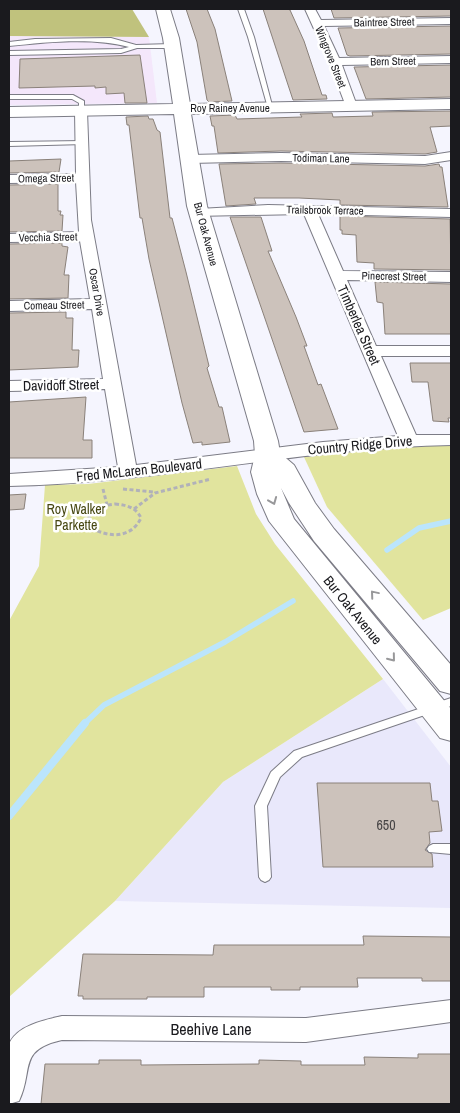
<svg xmlns="http://www.w3.org/2000/svg" width="460" height="1113" viewBox="0 0 460 1113" font-family="'Archivo Narrow',sans-serif">
<rect width="100%" height="100%" fill="#f5f5fe"/>
<polygon fill="#e9e8fb" points="383,679 451,767 451,908 115,901 223,782"/>
<polygon fill="#f4e7fb" points="9,36 149,37 157,103 9,105"/>
<g fill="#e1e49e">
<polygon points="451,445 451,608 423,620 327,507 304,457 414,446"/>
<polygon points="237,466 256,514 275,544 383,679 223,782 115,901 9,997 9,621 39,566 45,485 88,484"/>
</g>
<polygon fill="#c0c27d" points="9,9 132,9 149,37 9,36"/>
<g fill="none" stroke-linecap="round" stroke-linejoin="round">
<g stroke="#bbe5fc" stroke-width="5.5">
<polyline points="387,550 419,528 451,521"/>
<polyline points="84,724 104,705 225,642 293,601"/>
</g>
<polyline stroke="#bbe5fc" stroke-width="8" points="9,816 85,723"/>
</g>
<g fill="#ccc2bb" stroke="#8a817a">
<polygon points="186,9 207,9 215,29 232,101 209,102 207,100 197,42"/>
<polygon points="263,9 288,9 290,10 304,41 322,95 326,95 327,99 293,100"/>
<polygon points="331,9 451,9 451,16 334,18"/>
<polygon points="451,26 451,54 350,56 347,55 338,28"/>
<polygon points="140,55 147,103 125,103 124,93 106,94 106,87 95,88 95,86 19,88 20,59"/>
<polygon points="451,65 451,97 366,99 354,67"/>
<polygon points="451,111 451,126 430,127 437,152 425,154 281,151 218,153 214,126 212,126 210,116 235,115 237,119 302,117 300,114 332,113 333,117 373,116 372,112"/>
<polygon points="148,116 149,119 153,119 157,130 160,132 170,218 172,218 186,272 209,366 207,368 219,407 222,407 230,442 202,445 202,442 193,443 182,403 149,259 142,218 140,218 129,125 127,125 126,117"/>
<polygon points="61,159 59,172 9,173 9,161"/>
<polygon points="281,163 425,166 439,164 440,167 442,167 448,207 340,205 340,200 299,198 254,198 256,204 226,206 219,164"/>
<polygon points="58,184 58,211 61,211 60,215 63,215 62,231 9,232 9,185"/>
<polygon points="340,216 450,219 451,270 374,269 374,263 357,262 356,235 342,234 342,230 340,230"/>
<polygon points="230,217 261,217 272,251 268,251 296,317 307,346 304,346 318,385 321,384 338,429 304,432"/>
<polygon points="62,243 62,246 68,247 64,275 69,275 68,298 9,299 9,244"/>
<polygon points="375,282 451,284 451,334 385,334 383,303 377,302"/>
<polygon points="66,312 66,318 73,318 72,350 79,350 78,367 9,370 9,313"/>
<polygon points="410,363 451,363 451,418 448,418 449,422 433,421 428,382 412,382"/>
<polygon points="86,397 83,440 92,440 92,458 9,458 9,402"/>
<polygon points="26,494 24,509 9,510 9,495"/>
<polygon points="317,783 430,783 432,801 438,801 442,831 429,832 430,843 425,850 432,854 433,867 323,867"/>
<polygon points="363,936 451,937 451,981 422,981 422,978 357,978 358,987 300,987 300,990 271,990 271,987 204,987 204,997 147,997 147,999 83,999 83,996 78,996 83,954 213,955 214,945 364,945"/>
<polygon points="418,1054 451,1054 451,1104 41,1104 45,1064 99,1064 99,1060 141,1060 141,1065 259,1064 259,1060 301,1061 301,1065 365,1065 364,1057 418,1058"/>
</g>
<g fill="none" stroke-linecap="round" stroke-linejoin="round">
<defs>
<g id="lane">
<polygon points="238,9 244,9 254,37 273,109 268,108 248,37"/>
<path d="M111,38L136,45L172,44L175,46L172,48H137L121,53L9,55V51L121,49L129,47C92,37 47,42 9,46V42L35,39Z"/>
<polygon points="9,95 73,95 84,101 84,111 79,112 79,103 72,99 9,99"/>
<polygon points="83,141 85,142 85,144 9,146 9,142"/>
<polygon points="451,698 451,706 302,757 280,777 267,806 271,877 269,880 265,882 261,880 259,877 255,806 271,772 294,751"/>
<polygon points="433,844 451,844 451,854 429,852 427,849 429,846"/>
</g>
<g id="street">
<polygon points="305,9 315,9 321,20 451,18 451,24 324,26 339,58 451,56 451,63 342,65 357,106 355,109 347,109 329,62"/>
<path d="M81,107L87,111L91,220L136,465L323,442L398,436L304,214L194,216L192,213L194,210L199,209L268,205L451,209V217L318,214L343,271L451,272V282L347,280L376,346H451V356H381L416,435H451V445C303,448 157,483 9,486V474L118,467L105,389L9,391V381L103,379L92,309L9,311V301L90,299L80,241L9,242V234L79,232L76,182L9,183V175L76,174L75,111Z"/>
<polygon points="451,152 451,160 425,164 281,161 190,163 183,159 190,155 281,153 425,156"/>
<path d="M451,1000V1022L306,1042L62,1040C17,1050 34,1070 19,1101L9,1104C9,1093 6,1049 10,1042C19,1025 45,1020 62,1016L306,1018Z"/>
</g>
<polygon id="secondary" points="156,9 170,9 179,38 190,104 451,99 451,109 191,114 207,206 278,441 280,453 294,465 315,503 334,529 451,665 451,694 440,691 314,541 289,503 281,488 294,519 451,709 451,741 440,738 269,521 257,494 251,472 255,455 254,441 187,206 174,114 9,117 9,107 173,104 163,38"/>
</defs>
<use href="#lane" stroke="#7c7c86" stroke-width="2"/>
<use href="#street" stroke="#7c7c86" stroke-width="2"/>
<use href="#secondary" stroke="#7c7c86" stroke-width="2"/>
<g stroke="#b1b1b9" stroke-width="3" stroke-dasharray="4 2.5" stroke-linecap="butt">
<polyline points="103,489 107,505"/>
<polyline points="123,489 154,492"/>
<path d="M115,504C126,505 136,507 141,518C131,539 108,538 90,527L89,516C96,508 105,505 115,504Z"/>
<polyline points="134,509 155,493 211,479"/>
</g>
<use href="#lane" fill="#fff" fill-rule="evenodd"/>
<use href="#street" fill="#fff" fill-rule="evenodd"/>
<use href="#secondary" fill="#fff" fill-rule="evenodd"/>
</g>
<defs><path id="oneway-chevron" d="M-2-3.5L2.5 0L-2 3.5" fill="none" stroke-width="1.6" stroke-linecap="round" stroke-linejoin="round" transform="scale(1.25)"/></defs>
<g stroke="#98989a">
<use href="#oneway-chevron" transform="translate(273 501) rotate(68)"/>
<use href="#oneway-chevron" transform="translate(374 594) rotate(-130)"/>
<use href="#oneway-chevron" transform="translate(392 658) rotate(51)"/>
</g>
<g text-anchor="middle" dominant-baseline="central" stroke-width="5" stroke-linejoin="round" paint-order="stroke">
<g font-size="11" fill="#1a1a1e" stroke="#fff">
<text transform="translate(384 22) rotate(-1)">Baintree Street</text>
<text transform="translate(331 57) rotate(68)">Wingrove Street</text>
<text transform="translate(393 61) rotate(-1)">Bern Street</text>
<text x="230" y="108">Roy Rainey Avenue</text>
<text transform="translate(321 158) rotate(1)">Todiman Lane</text>
<text transform="translate(46 178) rotate(-1)">Omega Street</text>
<text transform="translate(325 210) rotate(1)">Trailsbrook Terrace</text>
<text transform="translate(206 234) rotate(75)">Bur Oak Avenue</text>
<text transform="translate(48 237) rotate(-1)">Vecchia Street</text>
<text transform="translate(394 276) rotate(1)">Pinecrest Street</text>
<text transform="translate(97 292) rotate(80)">Oscar Drive</text>
<text transform="translate(54 305) rotate(-1)">Comeau Street</text>
</g>
<g font-size="14" fill="#1a1a1e" stroke="#fff">
<text transform="translate(359 325) rotate(66)">Timberlea Street</text>
<text transform="translate(61 385) rotate(-1)">Davidoff Street</text>
<text transform="translate(360 445) rotate(-5)">Country Ridge Drive</text>
<text transform="translate(139 470) rotate(-6)">Fred McLaren Boulevard</text>
<text transform="translate(353 610) rotate(51)">Bur Oak Avenue</text>
</g>
<g font-size="14" fill="#474712" stroke="#fff">
<text x="76" y="509">Roy Walker<tspan x="76" dy="16">Parkette</tspan></text>
</g>
<g font-size="14" fill="#464445">
<text x="386" y="825">650</text>
</g>
<g font-size="16" fill="#1a1a1e" stroke="#fff">
<text x="211" y="1029">Beehive Lane</text>
</g>
</g>
<rect width="460" height="1113" fill="none" stroke="#1a1a1e" stroke-width="20"/>
</svg>
